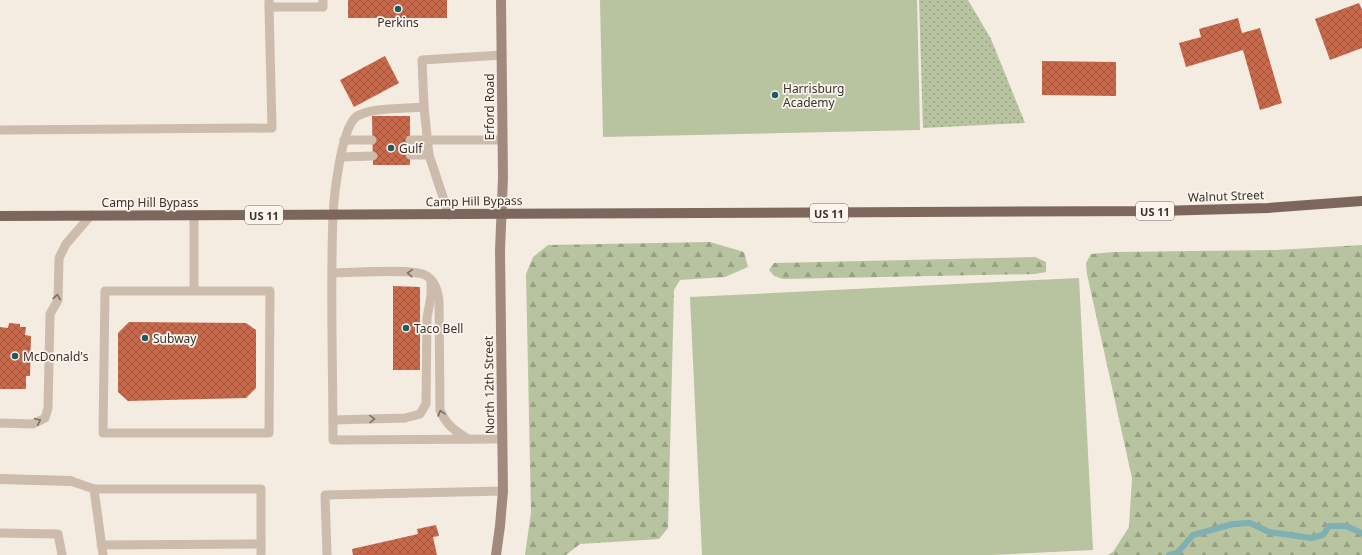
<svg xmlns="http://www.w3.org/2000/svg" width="1362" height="555" viewBox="0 0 1362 555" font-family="'Noto Sans',sans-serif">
<defs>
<pattern id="forest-firs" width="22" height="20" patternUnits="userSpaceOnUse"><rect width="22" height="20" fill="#b8c4a0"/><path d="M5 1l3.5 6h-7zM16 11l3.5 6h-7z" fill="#97a083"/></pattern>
<pattern id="park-dots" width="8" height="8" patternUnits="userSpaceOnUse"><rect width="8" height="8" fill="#b8c4a0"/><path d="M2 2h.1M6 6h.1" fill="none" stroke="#97a083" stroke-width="1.8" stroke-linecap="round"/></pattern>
<pattern id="building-cross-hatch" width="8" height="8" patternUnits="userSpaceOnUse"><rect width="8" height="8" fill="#c8694b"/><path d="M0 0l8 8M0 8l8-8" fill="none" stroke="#a4573f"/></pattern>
</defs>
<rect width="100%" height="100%" fill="#f4ebe1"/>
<g fill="url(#forest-firs)">
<polygon points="710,242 744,252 748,267 725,277 680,280 674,290 668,528 659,539 580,544 566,555 525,555 531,512 526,274 533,257 548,245"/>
<polygon points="1362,245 1362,555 1108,555 1113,552 1129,527 1132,478 1087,274 1086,263 1091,254 1114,252 1277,250"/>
<polygon points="1035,257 1046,262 1046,272 1035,274 783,279 774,276 769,270 774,263"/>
</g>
<polygon fill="url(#park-dots)" points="919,0 968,0 991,39 1025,123 923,128"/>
<g fill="#b8c4a0">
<polygon points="600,0 917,0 920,130 603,137"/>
<polygon points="1079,278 1093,550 993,555 702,555 690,297"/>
</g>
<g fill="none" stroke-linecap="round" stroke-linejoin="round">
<polyline stroke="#7fb0b2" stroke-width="6" points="1169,555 1177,553 1193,535 1233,524 1250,523 1269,532 1311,538 1323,535 1329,526 1346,526 1362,533"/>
</g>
<g fill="url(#building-cross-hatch)">
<rect x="348" y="0" width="99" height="18"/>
<polygon points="1359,3 1362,10 1362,48 1330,60 1315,19"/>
<polygon points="1238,18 1242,33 1260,28 1282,103 1260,110 1243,50 1186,67 1179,43 1201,37 1199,29"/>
<polygon points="385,56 399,83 354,107 340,80"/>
<polygon points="1042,61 1116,62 1116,96 1042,95"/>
<polygon points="372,116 410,116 410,165 373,165"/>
<polygon points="393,286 420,287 420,370 393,370"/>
<polygon points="129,322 246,323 256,330 256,388 246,398 128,401 118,392 118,333"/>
<polygon points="9,323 20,324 20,327 26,327 25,335 31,336 30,376 26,376 26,389 0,389 0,327 8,328"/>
<polygon points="436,525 439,536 433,537 437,555 353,555 352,549 418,534 417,529"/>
</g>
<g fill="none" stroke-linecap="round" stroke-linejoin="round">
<g stroke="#cdbbac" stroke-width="9">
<polyline points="269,0 269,7 323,7 323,0"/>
<path d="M424,107C406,109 370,107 356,117C341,129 334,196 333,216C330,290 333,365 333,440L502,439"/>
<polyline points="0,130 272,128 269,7"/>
<polyline points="344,140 372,140"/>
<polyline points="410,140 502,140"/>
<polyline points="410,155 429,155"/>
<polyline points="341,157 373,156"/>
<polyline points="449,215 429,155 424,107 422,60 502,55"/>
<path d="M333,273C352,273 411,268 425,275C435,280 438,291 439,301L440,410C446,425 455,431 468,439"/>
<polyline points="194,291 270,291 269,433 103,433 105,291 194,291 194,215"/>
<polyline points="333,420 405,418 420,414 426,404 427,318 431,296 431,281"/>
<polyline points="0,423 33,424 45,418 48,408 50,314 58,300 59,258 66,244 91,215"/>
<polyline points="71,481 94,489 261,489 261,555"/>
<polyline points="94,489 103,555"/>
<polyline points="0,533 58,534 62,555"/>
<polyline points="101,545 261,544"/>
<polyline points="327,555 325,495 503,491"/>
</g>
<polyline stroke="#cdbbac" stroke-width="10" points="0,479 71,481"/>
<polyline stroke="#a18a7d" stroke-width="10" points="496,555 500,526 503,491 500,250 503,178 501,0"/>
<polyline stroke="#7d675c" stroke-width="10" points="0,216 1158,211 1268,208 1362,201"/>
</g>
<defs><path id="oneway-chevron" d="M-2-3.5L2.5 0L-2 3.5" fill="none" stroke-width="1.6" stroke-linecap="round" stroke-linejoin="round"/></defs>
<g stroke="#7d6f65">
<use href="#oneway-chevron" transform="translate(410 273) rotate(-176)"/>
<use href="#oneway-chevron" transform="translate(57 297) rotate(-80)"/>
<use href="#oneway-chevron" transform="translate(441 413) rotate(-106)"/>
<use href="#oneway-chevron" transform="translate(372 419) rotate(-1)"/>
<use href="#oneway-chevron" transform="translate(38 421) rotate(-25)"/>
</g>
<g fill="#1f5a5e" stroke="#fbf5ee" stroke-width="1.5">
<circle cx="398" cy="9" r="4"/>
<circle cx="775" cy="95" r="4"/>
<circle cx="391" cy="148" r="4"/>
<circle cx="406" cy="328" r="4"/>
<circle cx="145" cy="338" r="4"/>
<circle cx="15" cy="356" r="4"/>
</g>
<g text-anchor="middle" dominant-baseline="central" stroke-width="3.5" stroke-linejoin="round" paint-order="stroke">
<g fill="#fbf5ee" stroke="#756b66" stroke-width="1">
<rect x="1136" y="202" width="38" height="18" rx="3"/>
<rect x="810" y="204" width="38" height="18" rx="3"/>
<rect x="245" y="206" width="38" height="18" rx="3"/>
</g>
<g font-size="11" font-weight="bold" fill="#3b302b">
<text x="1155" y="211">US 11</text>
<text x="829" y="213">US 11</text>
<text x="264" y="215">US 11</text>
</g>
<g font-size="12" fill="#3b302b" stroke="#fbf5ee" text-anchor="start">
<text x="398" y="22" text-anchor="middle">Perkins</text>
<text x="783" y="88">Harrisburg<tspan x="783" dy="14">Academy</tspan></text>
<text x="399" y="148">Gulf</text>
<text x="414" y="328">Taco Bell</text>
<text x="153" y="338">Subway</text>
<text x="23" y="356">McDonald's</text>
</g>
<g font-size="12" fill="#3b302b" stroke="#fbf5ee">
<text transform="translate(489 107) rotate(-90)">Erford Road</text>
<text transform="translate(1226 196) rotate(-2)">Walnut Street</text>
<text transform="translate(474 201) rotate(-1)">Camp Hill Bypass</text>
<text x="150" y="202">Camp Hill Bypass</text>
<text transform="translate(489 385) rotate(-91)">North 12th Street</text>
</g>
</g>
</svg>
